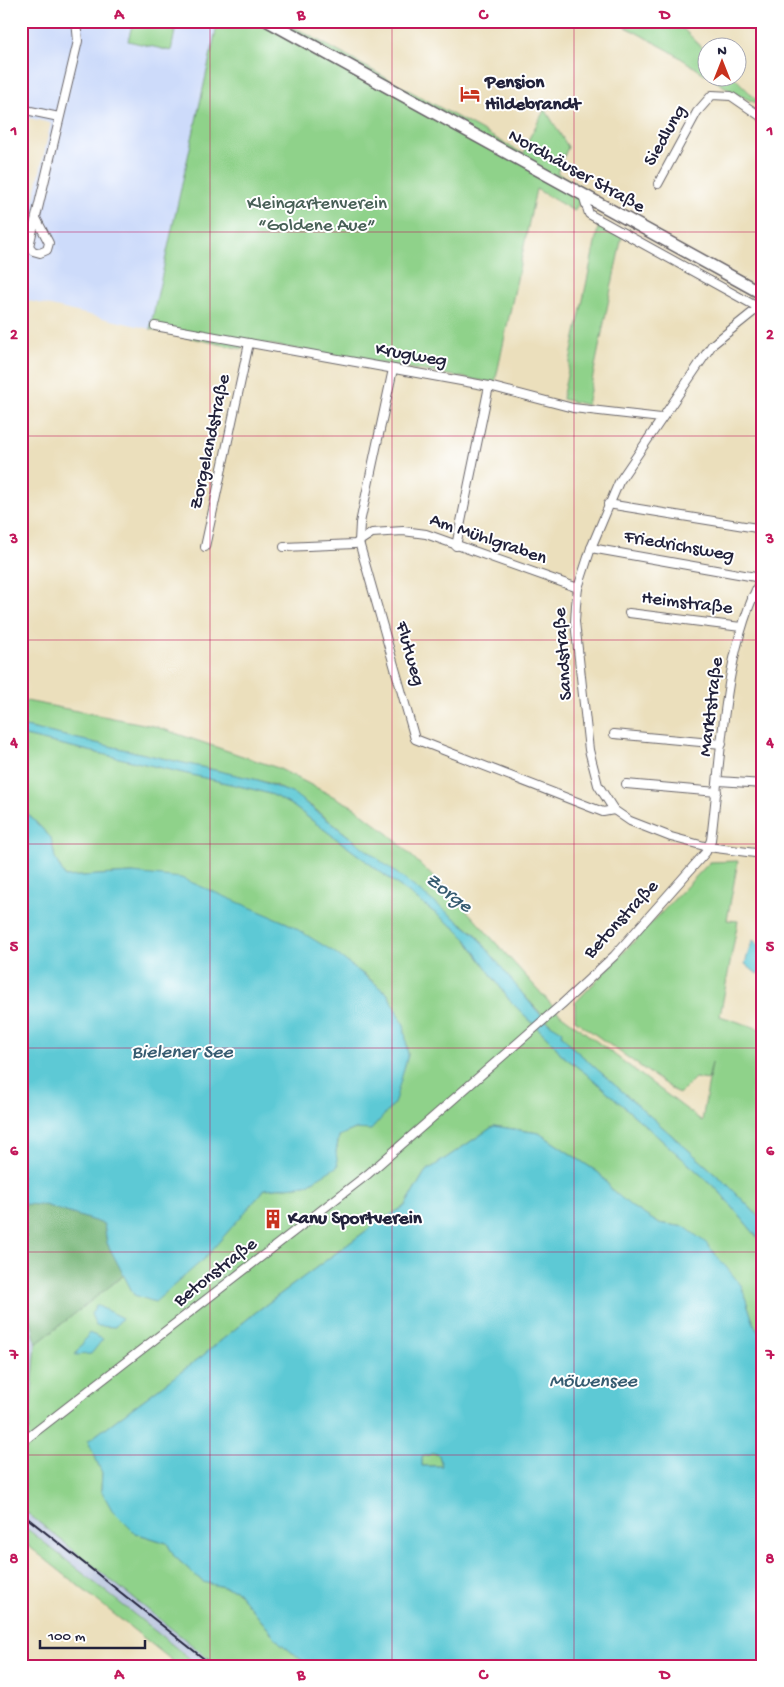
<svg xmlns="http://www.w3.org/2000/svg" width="784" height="1687" viewBox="0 0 784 1687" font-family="'Gochi Hand',sans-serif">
<rect width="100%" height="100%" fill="#fff"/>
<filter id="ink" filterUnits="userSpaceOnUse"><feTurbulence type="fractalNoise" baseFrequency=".02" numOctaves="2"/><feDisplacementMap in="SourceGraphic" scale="10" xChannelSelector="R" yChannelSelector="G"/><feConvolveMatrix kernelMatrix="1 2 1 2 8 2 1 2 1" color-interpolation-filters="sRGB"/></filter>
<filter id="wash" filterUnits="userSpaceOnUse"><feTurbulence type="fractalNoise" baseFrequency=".0096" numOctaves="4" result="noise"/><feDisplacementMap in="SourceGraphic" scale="20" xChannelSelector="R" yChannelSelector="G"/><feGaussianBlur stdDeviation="1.12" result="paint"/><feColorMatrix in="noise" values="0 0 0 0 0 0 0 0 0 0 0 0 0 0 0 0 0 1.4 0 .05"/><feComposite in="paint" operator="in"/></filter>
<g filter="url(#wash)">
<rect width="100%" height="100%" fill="#ebdfbc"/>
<polygon fill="#cddbfa" points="21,21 218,21 150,329 21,299 21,257 51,123 21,116"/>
<g fill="#b9c5de">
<polygon points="21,1271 36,1344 29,1430 21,1435"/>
<polygon points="21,1508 218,1666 199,1666 21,1524"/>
</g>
<g fill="#8fd28a" stroke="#587a62">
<polygon points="133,21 177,21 171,51 128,41"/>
<polygon points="218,21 283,21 524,154 527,142 545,109 568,147 557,173 587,190 574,211 536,189 495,383 244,340 242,349 150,329"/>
<polygon points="615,21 675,21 706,51 706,75 670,51"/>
<polygon points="711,78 735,78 763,106 736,94"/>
<polygon points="599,224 622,236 587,405 562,399"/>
<polygon points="21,700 154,726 278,768 354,807 390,835 460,903 559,1013 702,1121 712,1063 708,1080 695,1078 679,1094 575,1020 575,1003 710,862 738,861 727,920 738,921 720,1016 763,1030 763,1221 729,1186 572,1047 508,978 475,933 422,895 311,806 277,786 258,780 21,726"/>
<polygon points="21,735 256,790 273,795 293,806 455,928 466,939 510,1001 551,1041 562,1055 593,1079 719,1191 763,1244 763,1338 755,1327 741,1285 685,1227 658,1223 631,1207 613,1191 599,1173 539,1133 494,1126 425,1172 405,1206 374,1225 256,1312 201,1357 88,1441 102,1473 101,1490 135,1533 167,1543 174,1556 203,1582 236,1590 279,1642 309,1666 218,1666 21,1508 21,1435 29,1430 36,1344 124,1275 134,1295 265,1189 306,1185 336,1152 339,1136 355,1129 371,1129 402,1073 408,1055 404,1025 387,993 366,976 287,923 253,910 133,873 65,877 55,858 51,838 21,807"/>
<polygon points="434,1453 439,1455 442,1466 422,1466 422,1457"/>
<polygon points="21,1524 199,1666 179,1666 21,1540"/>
</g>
<polygon fill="#73b476" stroke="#4a6b58" points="21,1204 44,1205 104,1224 107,1243 124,1275 36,1344 21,1271"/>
<g fill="#5dc9d5" stroke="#407688" fill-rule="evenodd">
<polygon points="21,726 258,780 294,794 475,934 525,997 547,1022 562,1031 561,1034 572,1047 729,1186 763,1221 763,1244 719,1191 593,1079 562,1055 551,1041 510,1001 466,939 455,928 293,806 273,795 256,790 21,735"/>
<polygon points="21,807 51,838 55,858 65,877 133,873 181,878 287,923 334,952 387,993 404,1025 408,1055 394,1104 371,1130 355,1129 339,1136 336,1152 338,1166 306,1185 265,1189 204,1259 155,1302 134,1295 107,1243 104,1224 44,1205 21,1204"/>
<path d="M753,940L763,949V970L757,974L745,964C747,955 750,947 753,940Z"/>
<path d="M494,1126L539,1133L599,1173L613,1191L632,1207L658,1223L685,1227L706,1243L741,1285L755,1327L763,1338V1666H309L279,1642L236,1590L203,1582L174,1556L167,1543L135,1533L112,1510L101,1490L102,1473L88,1441L201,1357L256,1312L374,1225L405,1206L425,1172ZM434,1453L439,1455L442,1466H422V1457Z"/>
<polygon points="96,1305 122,1318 115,1327 96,1326 91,1314"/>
<polygon points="89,1333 103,1339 91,1354 75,1355"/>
</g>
</g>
<g filter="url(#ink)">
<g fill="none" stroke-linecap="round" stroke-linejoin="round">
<defs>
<g id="street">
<polyline points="21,109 59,117"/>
<polyline points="658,184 697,112 712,95 731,96 763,118"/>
<polyline points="583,195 589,214 761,309"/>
<polyline points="36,218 49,243 47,250 40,253 33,251 29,246 78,41 76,21"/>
<polyline points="763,304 712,345 619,482 591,548 578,588 576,605 575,622 589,750 598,785 614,810 630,821 671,837 708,847 763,854"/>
<polyline points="155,326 489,386 573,408 661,418"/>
<polyline points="393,369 360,523 359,542 415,739 603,812 614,810"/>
<polyline points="608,504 763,529"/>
<polyline points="456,546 489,386"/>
<polyline points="205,547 249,343"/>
<polyline points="284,547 355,544 372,533 403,531 426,534 578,588"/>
<polyline points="591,548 761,578"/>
<polyline points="752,597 763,600"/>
<polyline points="629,613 741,627"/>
<polyline points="614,734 722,744"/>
<polyline points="719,781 763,784"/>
<polyline points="626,784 717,792"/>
<path d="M21,1443L368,1174L562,1004L614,956L706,852L711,840C722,753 722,654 763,575"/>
</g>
<polyline id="secondary" points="268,21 763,294"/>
</defs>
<use href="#street" stroke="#686468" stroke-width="10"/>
<use href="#secondary" stroke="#686468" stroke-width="14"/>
<use href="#street" stroke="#fff" stroke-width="8"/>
<use href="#secondary" stroke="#fff" stroke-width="11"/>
<polyline stroke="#22223b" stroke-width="2" points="21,1513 213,1666"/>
</g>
</g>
<path fill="none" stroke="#c2185b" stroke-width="1" stroke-opacity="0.55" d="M210,21V1666M392,21V1666M574,21V1666M21,232H763M21,436H763M21,640H763M21,844H763M21,1048H763M21,1252H763M21,1455H763"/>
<defs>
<symbol id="hotel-bare" viewBox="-9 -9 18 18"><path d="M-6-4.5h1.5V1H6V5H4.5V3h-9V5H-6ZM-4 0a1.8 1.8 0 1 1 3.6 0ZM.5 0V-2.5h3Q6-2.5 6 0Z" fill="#c8321e" stroke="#fff" stroke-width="2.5" paint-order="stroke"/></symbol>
<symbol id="building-bare" viewBox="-9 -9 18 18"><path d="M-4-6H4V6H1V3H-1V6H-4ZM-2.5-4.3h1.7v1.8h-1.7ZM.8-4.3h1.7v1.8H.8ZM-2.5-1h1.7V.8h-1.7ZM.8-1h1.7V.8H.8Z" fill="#c8321e" stroke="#fff" stroke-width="2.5" paint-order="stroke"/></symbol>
</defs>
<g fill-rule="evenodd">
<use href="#hotel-bare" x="456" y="80" width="28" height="28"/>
<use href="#building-bare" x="259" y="1205" width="28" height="28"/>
</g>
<g text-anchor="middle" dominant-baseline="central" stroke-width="4" stroke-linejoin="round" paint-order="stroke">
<g font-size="19" font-weight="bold" fill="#22223b" stroke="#fff" text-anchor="start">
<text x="485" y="83">Pension<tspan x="485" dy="22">Hildebrandt</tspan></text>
<text x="288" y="1219">Kanu Sportverein</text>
</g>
<g font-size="19" fill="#22223b" stroke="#fff">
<text transform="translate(666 136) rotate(-60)">Siedlung</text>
<text transform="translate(576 172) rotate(29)">Nordhäuser Straße</text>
<text transform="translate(411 356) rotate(10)">Krugweg</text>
<text transform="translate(211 442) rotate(-78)">Zorgelandstraße</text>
<text transform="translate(488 540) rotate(19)">Am Mühlgraben</text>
<text transform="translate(679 547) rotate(10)">Friedrichsweg</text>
<text transform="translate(687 604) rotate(7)">Heimstraße</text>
<text transform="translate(409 654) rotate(74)">Flutweg</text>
<text transform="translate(564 654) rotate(-94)">Sandstraße</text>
<text transform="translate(712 707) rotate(-83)">Marktstraße</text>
<text transform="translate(622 920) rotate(-47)">Betonstraße</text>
<text transform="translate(216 1273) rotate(-38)">Betonstraße</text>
</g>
<g font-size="19" fill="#486057" stroke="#fff">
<text x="317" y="204">Kleingartenverein<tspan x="317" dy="22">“Goldene Aue”</tspan></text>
</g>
<g font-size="20" font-style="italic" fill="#375c71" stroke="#fff">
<text transform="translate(448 894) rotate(37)">Zorge</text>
<text x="182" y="1053">Bielener See</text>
<text x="593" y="1382">Möwensee</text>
</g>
</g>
<rect width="784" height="1687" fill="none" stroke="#fff" stroke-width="55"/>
<g transform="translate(722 62)"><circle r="24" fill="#ffffff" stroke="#a7a7b1"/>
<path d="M0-4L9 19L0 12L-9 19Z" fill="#c8321e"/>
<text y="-8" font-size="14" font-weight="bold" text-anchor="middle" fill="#22223b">N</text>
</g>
<path d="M40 1640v8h105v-8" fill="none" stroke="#22223b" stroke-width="2.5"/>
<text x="48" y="1640" font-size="15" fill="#22223b" stroke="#ffffff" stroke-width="4" paint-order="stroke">100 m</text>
<rect x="28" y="28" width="728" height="1632" fill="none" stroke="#c2185b" stroke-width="2"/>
<g font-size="16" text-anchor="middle" font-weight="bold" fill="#c2185b">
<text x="119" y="19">A</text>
<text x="301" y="19">B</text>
<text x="483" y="19">C</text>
<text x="665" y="19">D</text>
<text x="14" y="135">1</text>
<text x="770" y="135">1</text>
<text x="14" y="339">2</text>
<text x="770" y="339">2</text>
<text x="14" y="543">3</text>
<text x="770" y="543">3</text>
<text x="14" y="747">4</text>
<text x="770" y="747">4</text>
<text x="14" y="951">5</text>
<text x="770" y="951">5</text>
<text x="14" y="1155">6</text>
<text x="770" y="1155">6</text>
<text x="14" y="1359">7</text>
<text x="770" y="1359">7</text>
<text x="14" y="1563">8</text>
<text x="770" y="1563">8</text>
<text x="119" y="1679">A</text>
<text x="301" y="1679">B</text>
<text x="483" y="1679">C</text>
<text x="665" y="1679">D</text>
</g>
</svg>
